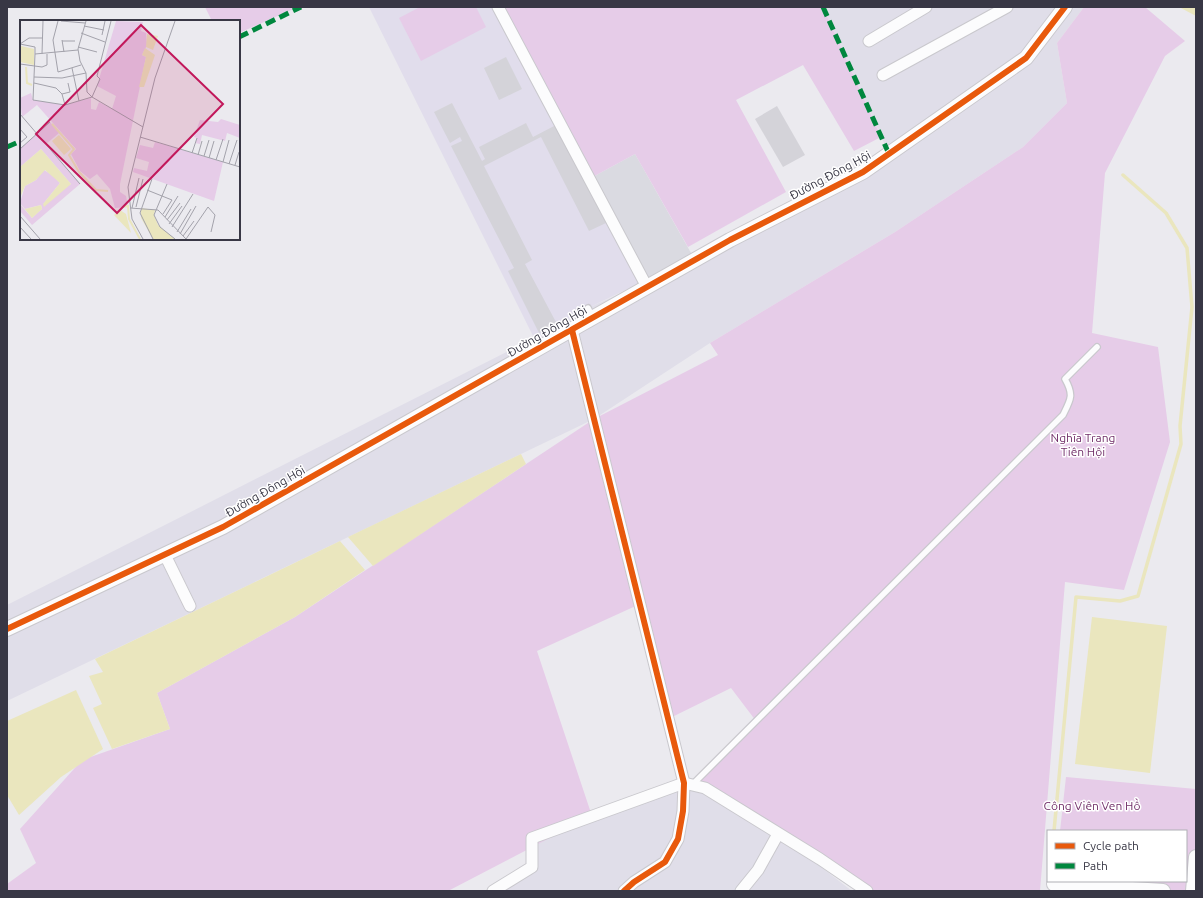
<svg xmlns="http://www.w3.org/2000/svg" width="1203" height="898" viewBox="0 0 1203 898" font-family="Ubuntu,sans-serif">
<rect width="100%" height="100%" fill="#ebeaef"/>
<g fill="#e0dee9">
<polygon points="823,7 1084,7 1057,43 1067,103 1023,147 895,232 710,343 594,419 7,701 7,605 534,338 588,308 695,260 889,154"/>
<polygon points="684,783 778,834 852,891 492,891 532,867 532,838"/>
</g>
<polygon fill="#dadae1" points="635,154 695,260 647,287 589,179"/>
<polygon fill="#e1ddec" points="369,7 495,7 640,283 588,308 534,338"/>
<g fill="#e6cce8">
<polygon points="205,7 298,7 239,33 239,21 212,21"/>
<polygon points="420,7 476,7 486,27 421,61 399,18"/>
<polygon points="500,7 823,7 881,137 854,151 803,65 736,100 786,192 688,247 635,154 589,179"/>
<polygon points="1084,7 1145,7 1185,41 1165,56 1105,173 1092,333 1158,347 1170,442 1124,590 1065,582 1040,891 867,891 693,784 756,721 731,688 668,719 640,604 537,651 592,816 448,891 7,891 7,884 36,863 20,829 82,760 170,729 157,693 295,617 594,419 718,355 710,343 895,232 1023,147 1067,103 1057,43"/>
<polygon points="1066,777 1196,789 1196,891 1163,891 1055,881 1186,881 1186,831 1060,831"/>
</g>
<g fill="#eae6be">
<polygon points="1179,7 1196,7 1196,16"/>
<polygon points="521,454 526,464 373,566 348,537"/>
<polygon points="340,541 365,570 295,617 157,693 170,729 112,749 93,708 102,704 89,676 103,672 95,659"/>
<polygon points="1092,617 1167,626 1150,773 1075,764"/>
<polygon points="76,690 103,749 61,777 19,815 7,795 7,721"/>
</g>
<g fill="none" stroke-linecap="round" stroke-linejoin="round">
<polyline stroke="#eae6be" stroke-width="3.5" points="1054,831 1076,597 1120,601 1138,596 1181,444 1180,426 1192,307 1187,248 1166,213 1123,175"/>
</g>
<g fill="#d4d3d9">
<polygon points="506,57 522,89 499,100 484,68"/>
<polygon points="452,103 482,161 485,159 479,147 526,123 533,137 556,125 606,223 589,231 541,137 484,166 532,260 525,264 557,324 539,333 508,271 514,268 451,146 462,141 460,137 450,143 434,112"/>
<polygon points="777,106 805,155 783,167 755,119"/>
</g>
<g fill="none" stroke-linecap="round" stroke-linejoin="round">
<defs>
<g id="service">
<polyline points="588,308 593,318"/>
<path d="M693,784L1063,415C1071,399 1074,395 1065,379L1097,347"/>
</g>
<g id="minor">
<polyline points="498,7 647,287"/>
<polyline points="869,41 926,7"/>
<polyline points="883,75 1007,7"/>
<polyline points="572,330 684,783 683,811 678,839 665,862 634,882 624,891"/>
<polyline points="165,555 190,606"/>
<polyline points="493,891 532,867 532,838 684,783 705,788 820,859 867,891"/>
<polyline points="741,891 758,870 778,834"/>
</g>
<g id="tertiary">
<polyline points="7,629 223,527 730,240 863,172 1026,58 1065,7"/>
<polyline points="1054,884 1163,891"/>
<polyline points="1193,891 1196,857"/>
</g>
</defs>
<use href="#service" stroke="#c9c8cd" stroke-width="8"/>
<use href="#minor" stroke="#c9c8cd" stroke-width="13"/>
<use href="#tertiary" stroke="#c9c8cd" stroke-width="16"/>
<use href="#service" stroke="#fcfcfd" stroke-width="5.5"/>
<use href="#minor" stroke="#fcfcfd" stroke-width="11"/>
<use href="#tertiary" stroke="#fcfcfd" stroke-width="14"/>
<g stroke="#00873e" stroke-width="5" stroke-dasharray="10 5" stroke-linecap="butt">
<polyline points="823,7 889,154"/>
<polyline points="239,37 301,7"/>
<polyline points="7,147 21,141"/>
</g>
<defs>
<g id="cycleway">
<polyline points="572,330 684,783 683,811 678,839 665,862 634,882 624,891"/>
<polyline points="7,629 223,527 730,240 863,172 1026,58 1065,7"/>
</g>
</defs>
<use href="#cycleway" stroke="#fff" stroke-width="8"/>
<use href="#cycleway" stroke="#e8590c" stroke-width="6"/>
</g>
<g text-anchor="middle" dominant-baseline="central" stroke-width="3" stroke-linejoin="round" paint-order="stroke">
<g font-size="12" fill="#383745" stroke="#fff">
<text transform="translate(830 175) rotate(-28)">Đường Đông Hội</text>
<text transform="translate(547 331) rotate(-30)">Đường Đông Hội</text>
<text transform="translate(265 491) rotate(-30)">Đường Đông Hội</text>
</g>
<g font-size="12" fill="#712f69" stroke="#fff">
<text x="1083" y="437">Nghĩa Trang<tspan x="1083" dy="14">Tiên Hội</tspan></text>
<text x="1092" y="805">Công Viên Ven Hồ</text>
</g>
</g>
<g transform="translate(20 20)">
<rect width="220" height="220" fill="#ebeaef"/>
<path d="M96,1L123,2L121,11L126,13L127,25L122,35L126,37L100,164V172L106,176L108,187L95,188L90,169L77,154L70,159L60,151L51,134L56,129L17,85L2,97L0,78L11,73L13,80L45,85L71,78V89L76,90L79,82L92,89L96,76L77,66ZM201,99L220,105V118L207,113L205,121L182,115L180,124L175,123L177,118L174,117L180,100L198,102ZM30,102L39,113L26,124L60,164L12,205L0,191V184L12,198L22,189L21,185L5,189L0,183L5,166L16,160L24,150L32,155L40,163L23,184L51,164L21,129L0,147V129ZM135,122L203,142L194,181L113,152L114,148L127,151L129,142L116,138L120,125L133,128Z" fill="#e6cce8"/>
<path d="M127,14L138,16L133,30L126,27ZM1,26L14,29V45L0,42ZM125,28L135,35L124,67H119L126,37L122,35ZM39,115L51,129L44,135L32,121ZM21,129L51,164L24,187L23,184L40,163L25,150L16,160L5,166L0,178V147ZM0,183L5,189L21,185L22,189L12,198ZM121,188L135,190L134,195L138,205L155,219H133L121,198ZM100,190L106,194L111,213L94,195Z" fill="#eae6be"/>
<path fill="none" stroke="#eae6be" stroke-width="2" d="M6,47L7,63L12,65M32,104L54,129L49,135L59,152L76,170L88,171M102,187L108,186L109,199L120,219"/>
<path fill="none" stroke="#a3a2ab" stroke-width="1" d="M41,1L65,3M66,1L58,29L60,41L66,53L67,72L72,77L123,107M64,6L84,10M61,13L85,22M82,15L85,1M42,20L44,32M42,21H55M0,24L15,27V34L58,30M0,24L9,18H22M58,27L77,32M15,34L13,80L45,85M22,34L23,1M0,44L22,47L27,45V34M52,48L59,81M38,52L33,20L38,1M38,52L61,45M14,57L42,58L66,53M14,63L36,68L42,74L45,85L72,77L80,59L77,56L91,1M42,74L50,72L48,63M0,94L60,164M0,109L7,117L0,123M120,117L220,147M0,129L30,102M172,133L177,118M178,135L182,121M184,136L189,120M189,138L194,121M196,140L203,119M203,142L209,120M209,144L217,120M215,145L219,132M132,159L120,193L133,219M147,164L134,195L140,207L155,219M127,170L152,180L143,194M116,187L123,159M110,188L138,190L166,219M112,188L119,158M0,196L20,219M145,197L158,176M147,200L160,183M149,204L162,186M0,207L11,219M152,207L173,174M157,212L171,189M160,214L176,186M163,216L174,201M123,219L112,199L108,167L135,58L155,1M166,219L188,187L195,195L191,212"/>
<path fill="#c2185b" fill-opacity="0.15" stroke="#c2185b" stroke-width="2" d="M121,5L203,84L97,193L16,114Z"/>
<rect width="220" height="220" fill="none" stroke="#383745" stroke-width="2"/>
</g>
<rect width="1203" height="898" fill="none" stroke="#383745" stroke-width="16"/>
<rect x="1047" y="830" width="140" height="52" fill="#ffffff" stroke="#afafb5"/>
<rect x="1055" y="843" width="20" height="6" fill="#e8590c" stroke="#afafb5"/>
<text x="1083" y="850" font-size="12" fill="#383745">Cycle path</text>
<rect x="1055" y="863" width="20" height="6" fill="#00873e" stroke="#afafb5"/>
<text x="1083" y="870" font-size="12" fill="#383745">Path</text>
</svg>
